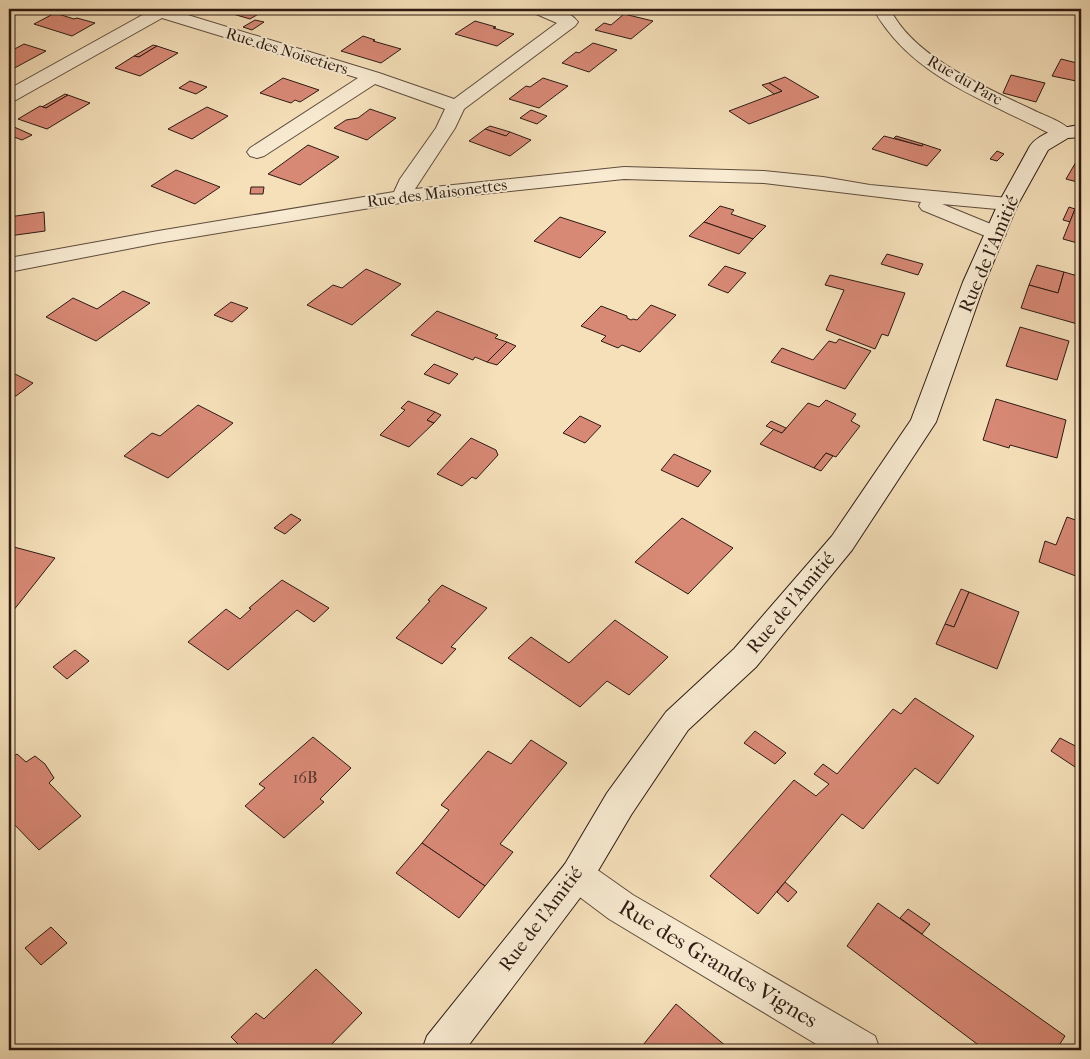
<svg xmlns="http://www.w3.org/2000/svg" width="1090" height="1059" viewBox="0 0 1090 1059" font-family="'IM FELL French Canon',serif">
<rect width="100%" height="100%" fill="#f5e0ba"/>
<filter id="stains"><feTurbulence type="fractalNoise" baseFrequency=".004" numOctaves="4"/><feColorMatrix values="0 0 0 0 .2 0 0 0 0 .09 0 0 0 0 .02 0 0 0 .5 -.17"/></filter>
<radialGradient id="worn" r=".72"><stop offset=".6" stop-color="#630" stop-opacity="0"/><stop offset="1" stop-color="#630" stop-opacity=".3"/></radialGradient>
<g fill="#d88976" stroke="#2d1a12">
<polygon points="216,9 267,9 250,19"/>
<polygon points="405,9 431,9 423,14"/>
<polygon points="55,13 74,19 77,18 95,23 72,36 34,24"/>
<polygon points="624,14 653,21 631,39 595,30 604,23 611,25"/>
<polygon points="255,20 264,22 252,30 243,27"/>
<polygon points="475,21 496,27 493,28 514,34 497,46 455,34"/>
<polygon points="363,36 375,40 373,41 401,49 381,63 341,51"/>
<polygon points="593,43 617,50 589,72 562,63 576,52 579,53"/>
<polygon points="24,44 46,51 9,71 9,52"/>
<polygon points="153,45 157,46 139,57 134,56"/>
<polygon points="157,46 178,53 140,76 115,68 134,56 139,57"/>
<polygon points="1061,59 1081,64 1081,82 1052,76"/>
<polygon points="1011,75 1045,83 1036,102 1003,93"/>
<polygon points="785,77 819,97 749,124 729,111 782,91 769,83"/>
<polygon points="283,78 319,90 300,102 295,100 291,103 260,93"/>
<polygon points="543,78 568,86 539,108 509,99 526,86 530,87"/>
<polygon points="190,81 207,87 196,94 179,88"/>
<polygon points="769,83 782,91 774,94 762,85"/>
<polygon points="65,94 68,95 46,108 42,107"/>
<polygon points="68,95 90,103 47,129 18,119 40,106 46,108"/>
<polygon points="207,107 228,116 192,139 168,129"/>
<polygon points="370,109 396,118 367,140 334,128 346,120 358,118"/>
<polygon points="531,110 547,116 537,124 520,118"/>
<polygon points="12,126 32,135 22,140 9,135 9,128"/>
<polygon points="490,126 510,132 506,136 485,129"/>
<polygon points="485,129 506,136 510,132 531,140 510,156 469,141"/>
<polygon points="884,136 922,146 923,144 941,150 927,166 872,149"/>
<polygon points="896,136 923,144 922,146 894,138"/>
<polygon points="308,145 339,157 300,185 268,174"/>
<polygon points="997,151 1004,154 997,161 990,159"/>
<polygon points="1076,162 1081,163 1081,183 1066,179"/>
<polygon points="176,170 220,187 195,204 151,186"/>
<polygon points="251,187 264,187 263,194 250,194"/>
<polygon points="720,206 734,210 731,214 766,226 753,239 704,222"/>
<polygon points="1069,207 1075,209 1070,222 1063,220"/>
<polygon points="1075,209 1081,211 1081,244 1063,239"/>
<polygon points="44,212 45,231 9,236 9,217"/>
<polygon points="560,217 606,232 580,258 534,241"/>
<polygon points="704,222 753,239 739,254 689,236"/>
<polygon points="887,254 923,264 918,275 881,264"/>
<polygon points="1037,265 1064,272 1058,293 1029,285"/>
<polygon points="725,266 746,273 728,293 708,285"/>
<polygon points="366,269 401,284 352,325 307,305 333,285 342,288"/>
<polygon points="1064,272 1081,277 1081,325 1021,308 1029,285 1058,293"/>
<polygon points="830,275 905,293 888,336 882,334 875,349 826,330 844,290 825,285"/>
<polygon points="123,291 150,303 96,341 46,317 73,298 97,309"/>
<polygon points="231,302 248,308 232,322 214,315"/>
<polygon points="651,305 676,315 640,352 622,345 618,348 601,341 606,336 581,326 601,306 627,316 627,318 631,320 633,319 637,320"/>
<polygon points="437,311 498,335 495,338 507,342 487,362 475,357 473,360 411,335"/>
<polygon points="1020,327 1069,341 1057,380 1006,366"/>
<polygon points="839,339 871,351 845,389 771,362 782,348 813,360 829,341 836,343"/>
<polygon points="507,342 516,346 497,365 487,362"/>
<polygon points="434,364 458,374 449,384 424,374"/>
<polygon points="15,374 33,383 16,396 9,393 9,379"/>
<polygon points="996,399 1066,420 1057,458 1010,445 1009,448 983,440"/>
<polygon points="826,400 856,414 851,421 860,426 836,457 826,453 814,468 760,444 774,429 782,433 808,403 819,407"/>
<polygon points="408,401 435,412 427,420 434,423 409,447 380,435 405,410 401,408"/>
<polygon points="198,405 233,423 168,478 124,456 152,433 160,436"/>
<polygon points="435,412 441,415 434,423 427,420"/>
<polygon points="580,416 601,426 585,443 563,433"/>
<polygon points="771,421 786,428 782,433 766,426"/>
<polygon points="471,438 496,450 498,455 476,479 472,477 462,486 437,474"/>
<polygon points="826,453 833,456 821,471 814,468"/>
<polygon points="674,454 711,471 698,487 661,470"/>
<polygon points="291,514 301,520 285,534 274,528"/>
<polygon points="1067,517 1081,522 1081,578 1039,562 1045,541 1056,545"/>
<polygon points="682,518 733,548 688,594 635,562"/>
<polygon points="14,547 55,558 9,616 9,553"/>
<polygon points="282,580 329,608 314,622 297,610 228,670 188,642 226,609 240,619 251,609 249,608"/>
<polygon points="442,585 487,608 451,647 456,649 442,664 396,638 430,601 428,600"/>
<polygon points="961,589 969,592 954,627 945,624"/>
<polygon points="969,592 1019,612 997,669 936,644 945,624 954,627"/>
<polygon points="615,620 668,657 629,695 607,681 580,707 508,658 531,637 569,663"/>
<polygon points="75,650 89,661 67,679 53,667"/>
<polygon points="915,698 974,736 938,784 915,768 863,829 842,814 758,914 710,876 794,780 816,796 829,784 814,774 823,764 837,774 893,709 901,714"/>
<polygon points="755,731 786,753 775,764 744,743"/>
<polygon points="313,737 351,768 320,799 324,802 284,838 245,806 265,788 259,784"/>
<polygon points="1060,738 1081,749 1081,771 1051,751"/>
<polygon points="531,740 567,763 500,844 513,852 485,886 422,843 449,810 441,805 488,751 511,764"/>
<polygon points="17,754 26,762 35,756 45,764 54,778 49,783 81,816 39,850 9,819 9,760"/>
<polygon points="422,843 485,886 459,918 396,873"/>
<polygon points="785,882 797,892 788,902 777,892"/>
<polygon points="878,903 1065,1036 1056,1050 985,1050 847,946"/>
<polygon points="908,909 930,924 922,934 900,918"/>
<polygon points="51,927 67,943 41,965 25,948"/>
<polygon points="316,969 362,1013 326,1050 244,1050 231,1037 256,1013 264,1019"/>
<polygon points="676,1004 727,1047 724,1050 639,1050"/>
</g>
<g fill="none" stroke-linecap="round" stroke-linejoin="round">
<defs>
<g id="street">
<path d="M143,9H168L379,73L454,99L557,23L534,13L532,9C546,9 568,8 578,22L575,26L464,109L455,128L415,189L624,167L764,171L823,177L870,185L1008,198L1015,200L1018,204L1015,208L1008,210L942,204L1003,229L1006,234L1003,239L995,240L922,210L919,206L921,202L764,183L624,179L406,202L158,243L9,272V258L158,231L394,192L400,179L436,128L445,109L375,84L264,156L257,158L250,156L247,152L250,148L358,78L162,18L16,100L9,102V89L146,13Z"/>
<path d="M874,9H890C914,58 987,88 1033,110C1045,116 1065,122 1073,133L1070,137L1063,139L1056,137C999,106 929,84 888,31C883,24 877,17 874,9Z"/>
<polygon points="577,859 589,864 633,895 875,1036 880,1050 826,1050 609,919 565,886 560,875 565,864"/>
</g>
<path id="secondary" d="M1081,125V137L1068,138L1048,150L1018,204L985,282L936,422L852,550L756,667L688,730L631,815L589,886L465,1050H422L427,1036L565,864L607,793L666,712L734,649L832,536L911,420L963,282L998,204L1030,146C1041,131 1064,127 1081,125Z"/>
</defs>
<use href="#street" stroke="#5f4c3c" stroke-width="2"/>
<use href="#secondary" stroke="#2d1a12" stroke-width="2"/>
<use href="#street" fill="#f8ebd2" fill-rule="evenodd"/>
<use href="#secondary" fill="#f8ebd2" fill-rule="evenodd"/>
</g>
<g text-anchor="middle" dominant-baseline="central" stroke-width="4" stroke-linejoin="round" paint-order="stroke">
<g font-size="16" fill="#2d1a12" stroke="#f8ebd2">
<text transform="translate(287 51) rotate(17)">Rue des Noisetiers</text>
<text transform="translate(965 80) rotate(30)">Rue du Parc</text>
<text transform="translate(437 193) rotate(-7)">Rue des Maisonettes</text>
</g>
<g font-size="16" fill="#58362b">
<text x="305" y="777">16B</text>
</g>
<g font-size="19" fill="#2d1a12" stroke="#f8ebd2">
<text transform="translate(989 254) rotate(-67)">Rue de l'Amitié</text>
<text transform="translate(791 603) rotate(-50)">Rue de l'Amitié</text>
<text transform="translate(541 919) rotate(-53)">Rue de l'Amitié</text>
</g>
<g font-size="22" fill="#2d1a12" stroke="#f8ebd2">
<text transform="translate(718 964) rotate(31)">Rue des Grandes Vignes</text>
</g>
</g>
<rect width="1090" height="1059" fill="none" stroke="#f5e0ba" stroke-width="30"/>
<rect x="10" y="10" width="1070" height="1039" fill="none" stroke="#2d1a12" stroke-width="2.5"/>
<rect x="15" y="15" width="1060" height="1029" fill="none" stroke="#2d1a12"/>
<rect width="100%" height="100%" filter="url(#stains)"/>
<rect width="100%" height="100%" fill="url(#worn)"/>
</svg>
